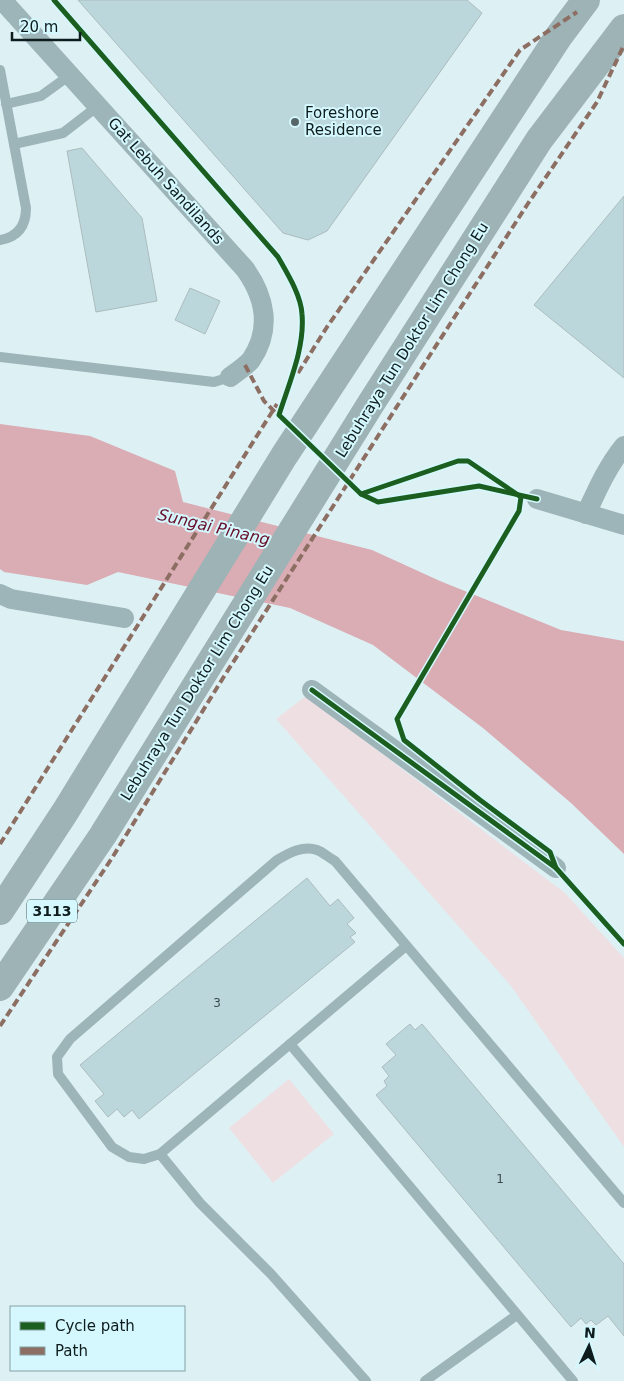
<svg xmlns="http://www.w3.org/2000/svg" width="624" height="1381" viewBox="0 0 624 1381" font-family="'DejaVu Sans',sans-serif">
<rect width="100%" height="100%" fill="#ddf1f4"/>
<g fill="#eedfe3">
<polygon points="306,696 565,893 624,958 624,1147 511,986 276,719"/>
<polygon points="289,1079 334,1134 273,1183 229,1128"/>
</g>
<polygon fill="#daacb4" points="0,424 90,436 175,471 183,502 372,550 440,581 561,630 624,641 624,854 571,803 483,728 373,645 290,608 118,572 87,585 4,572 0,569"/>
<g fill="#bcd7db" stroke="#acbcbe">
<polygon points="78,0 467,0 482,13 327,231 308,240 283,233"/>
<polygon points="82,148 142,218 157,301 96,312 67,151"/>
<polygon points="624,196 624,378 534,305"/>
<polygon points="190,288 220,301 205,334 175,320"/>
<polygon points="307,878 330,906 338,899 354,918 347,924 356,933 350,937 355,942 139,1119 132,1110 124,1117 117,1109 108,1117 95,1101 104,1094 80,1065"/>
<polygon points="410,1024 415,1030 422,1024 624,1264 624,1336 608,1316 596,1325 591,1320 586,1324 581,1318 571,1327 376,1095 387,1086 384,1081 389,1076 382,1067 396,1055 386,1044"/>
</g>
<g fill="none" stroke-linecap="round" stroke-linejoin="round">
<g stroke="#9db4b8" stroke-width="10">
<path d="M0,70L26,208C26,226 18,237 0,240"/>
<polyline points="6,104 41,96 70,75"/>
<polyline points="14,144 63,133 98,106"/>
<polyline points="0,357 214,382 230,377"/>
<path d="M406,946L160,1154L144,1159L129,1157L112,1147L58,1074L57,1057L70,1039L277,860C289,853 303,845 317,850C323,852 329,858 335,861L624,1203"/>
<polyline points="290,1044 573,1381"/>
<polyline points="160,1154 200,1203 271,1274 366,1381"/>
<polyline points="425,1381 517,1315"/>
</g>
<g stroke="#9db4b8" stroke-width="20">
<path d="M2,0L245,269C265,297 272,329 251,360C246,366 237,372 230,377"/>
<polyline points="537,499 624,525"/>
<path d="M586,514C597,490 607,467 624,446"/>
<polyline points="0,594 11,599 124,618"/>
<polyline points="312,690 556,868"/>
</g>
<g stroke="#9db3b6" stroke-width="28">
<polyline points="0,911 65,812 284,456 559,36 586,0"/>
<polyline points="0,987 103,835 370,405 539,140 624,28"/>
</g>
<g stroke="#8d6e63" stroke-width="4" stroke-dasharray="8 4" stroke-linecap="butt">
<polyline points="245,365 264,401 276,413"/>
<polyline points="298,373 327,327 520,50 577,12"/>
<polyline points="0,844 277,404"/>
<polyline points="0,1026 112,858 223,678 419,372 527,205 597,102 624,45"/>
</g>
<defs>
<g id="cycleway">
<path d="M54,0L278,257C287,273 301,295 302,314C305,348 289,383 279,415L361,494L378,502L479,486L537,499"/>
<polyline points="361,494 458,461 468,461 521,497 519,511 397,719 404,740 480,800 550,852 556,868"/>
<polyline points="312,690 556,868 624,944"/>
</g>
</defs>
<use href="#cycleway" stroke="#d4f8fd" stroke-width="8"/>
<use href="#cycleway" stroke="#1b5e20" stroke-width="5"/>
</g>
<circle fill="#576769" stroke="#d4f8fd" stroke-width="2" cx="295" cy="122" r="5"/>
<g text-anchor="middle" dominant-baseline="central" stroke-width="4" stroke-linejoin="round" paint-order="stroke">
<g font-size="12" fill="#3a4b4d">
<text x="217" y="1003">3</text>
<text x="500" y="1179">1</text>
</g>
<rect fill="#d4f8fd" stroke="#4a5e61" stroke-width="1" x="27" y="899.5" width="50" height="23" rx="4"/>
<g font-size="14" font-weight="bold" fill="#0f1c1e">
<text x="52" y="911">3113</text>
</g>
<g font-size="15" fill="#0f1c1e" stroke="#d4f8fd" text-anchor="start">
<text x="305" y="113">Foreshore<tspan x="305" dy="17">Residence</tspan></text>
</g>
<g font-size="15" fill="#0f1c1e" stroke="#d4f8fd">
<text transform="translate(166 181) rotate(48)">Gat Lebuh Sandilands</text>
<text transform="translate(412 340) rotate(-58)">Lebuhraya Tun Doktor Lim Chong Eu</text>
<text transform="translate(197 683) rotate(-58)">Lebuhraya Tun Doktor Lim Chong Eu</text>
</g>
<g font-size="16" font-style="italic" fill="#681029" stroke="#d4f8fd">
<text transform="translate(214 527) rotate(13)">Sungai Pinang</text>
</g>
</g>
<rect x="10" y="1306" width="175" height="65" fill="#d4f8fd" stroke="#85a0a4"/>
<rect x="20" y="1322" width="25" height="8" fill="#1b5e20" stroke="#85a0a4"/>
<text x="55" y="1331" font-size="15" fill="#0f1c1e">Cycle path</text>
<rect x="20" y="1347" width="25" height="8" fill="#8d6e63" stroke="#85a0a4"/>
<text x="55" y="1356" font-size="15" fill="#0f1c1e">Path</text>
<g transform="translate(589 1346) rotate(4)" stroke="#d4f8fd" stroke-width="4" paint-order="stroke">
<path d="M0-4L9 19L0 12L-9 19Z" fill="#0f1c1e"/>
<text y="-8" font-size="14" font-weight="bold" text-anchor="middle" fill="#0f1c1e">N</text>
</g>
<path d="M12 32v8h68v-8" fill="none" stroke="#0f1c1e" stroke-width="2.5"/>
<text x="20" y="32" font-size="15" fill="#0f1c1e" stroke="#d4f8fd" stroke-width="4" paint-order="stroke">20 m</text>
</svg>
